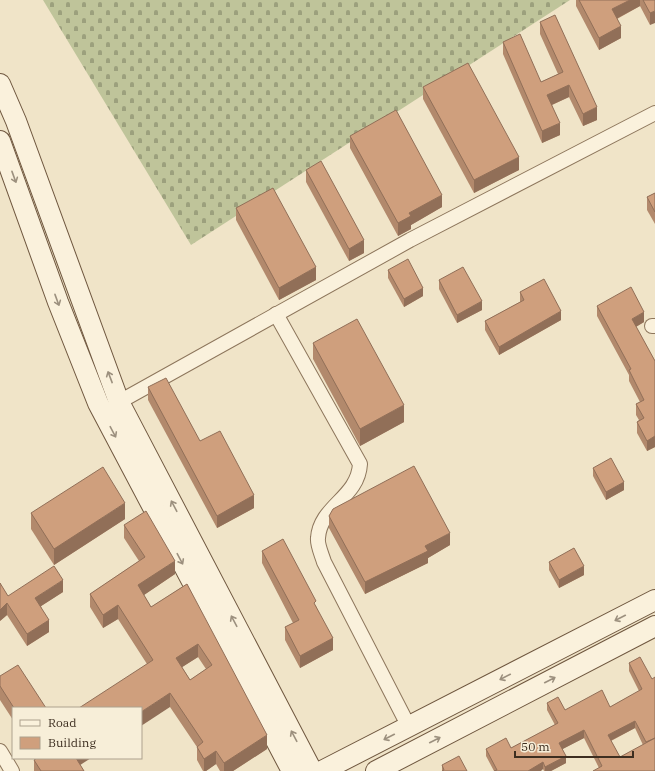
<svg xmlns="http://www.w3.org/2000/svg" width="655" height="771" viewBox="0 0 655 771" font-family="'IBM Plex Serif',serif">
<defs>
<pattern id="cemetery-stones" width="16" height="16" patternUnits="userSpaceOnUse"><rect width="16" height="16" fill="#bfc49a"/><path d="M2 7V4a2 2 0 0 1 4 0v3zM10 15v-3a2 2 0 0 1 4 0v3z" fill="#9ca07d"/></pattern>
</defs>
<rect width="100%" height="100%" fill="#f0e4c8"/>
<polygon fill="url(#cemetery-stones)" points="43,0 570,0 191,245"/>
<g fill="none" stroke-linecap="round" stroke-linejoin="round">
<defs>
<g id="street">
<path d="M276,314L360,464C358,498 320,506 318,538C317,545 322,555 324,562L409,727"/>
<polyline points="652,326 655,326"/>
<polyline points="119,402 410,240 655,113"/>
<polyline points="0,751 12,771"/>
</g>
<g id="secondary">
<polyline points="0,84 16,121 119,402 312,771"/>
<polyline points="0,141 58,302 98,403 292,771"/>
<polyline points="322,771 655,600"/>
<polyline points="376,771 655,626"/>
</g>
</defs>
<use href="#street" stroke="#8d765c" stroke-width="16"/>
<use href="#secondary" stroke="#6f573f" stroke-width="22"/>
<use href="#street" stroke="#faf1dc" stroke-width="14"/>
<use href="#secondary" stroke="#faf1dc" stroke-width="20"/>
</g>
<g fill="#b2896c" fill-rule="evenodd">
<polygon points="576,0 655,0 650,25 640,6 617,19 621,38 599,50 576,6"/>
<polygon points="540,22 597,120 583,126 569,97 552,105 560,135 542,143 503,54 503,42 541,82 558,74 540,34"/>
<polygon points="423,87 519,170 474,193 423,99"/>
<polygon points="350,136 442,207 411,225 411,229 398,236 350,148"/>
<polygon points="306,170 364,253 349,261 306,182"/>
<polygon points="655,193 655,224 647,210 647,197"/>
<polygon points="236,208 316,280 279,300 236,220"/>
<polygon points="388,270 423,296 404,307 388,278"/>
<polygon points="439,280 482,310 457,323 439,289"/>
<polygon points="520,292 561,320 499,355 485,330 485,321 520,302"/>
<polygon points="597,306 644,322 636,327 655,361 655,447 647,451 637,433 637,422 639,420 636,415 636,404 640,402 629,381 629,375 597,316"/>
<polygon points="313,343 404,422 360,446 313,359"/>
<polygon points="148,387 254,508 217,528 148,400"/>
<polygon points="593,468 624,490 606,500 593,476"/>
<polygon points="31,513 125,519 54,565 31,529"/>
<polygon points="329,516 450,545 428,558 428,563 365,594 329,528"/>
<path d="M124,525L175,574L144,595L151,607L187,584L267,749L233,771H220L216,764L206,771H203L197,760V747L170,707L147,664L118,619L103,628L90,607V594L139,561L124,538ZM198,657L206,669L190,680L182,667Z"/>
<polygon points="262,551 316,606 333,650 300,668 285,640 285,627 293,623 262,563"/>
<polygon points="549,562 584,575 559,588 549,570"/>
<polygon points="63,592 41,606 49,632 27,646 7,615 0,621 8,596"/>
<path d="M640,657L655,771L599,768L584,738L562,749L566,763L551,771H544L543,769L494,771L486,756V749L511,748L555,725L547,710V703L565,710L610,707L639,691L629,671V663ZM635,728L643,745L620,757L611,741Z"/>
<polygon points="0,676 46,708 13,708 13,720 0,700"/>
<polygon points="34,760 80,765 84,771 34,771"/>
<polygon points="442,765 467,771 442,771"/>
</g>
<g fill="#916f58">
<polygon points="630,0 640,0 640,6 612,21 612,9"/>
<polygon points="655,11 655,23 650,25 650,13"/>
<polygon points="621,26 621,38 599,50 599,38"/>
<polygon points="569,85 569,97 547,107 547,95"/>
<polygon points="597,107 597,120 583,126 583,114"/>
<polygon points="560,123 560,135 542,143 542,131"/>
<polygon points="519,157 519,170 474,193 474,180"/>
<polygon points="442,195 442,207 411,225 411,229 398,236 398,223 409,213"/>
<polygon points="364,240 364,253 349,261 349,249"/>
<polygon points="316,267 316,280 279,300 279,288"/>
<polygon points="423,288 423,296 404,307 404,299"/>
<polygon points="482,301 482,310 457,323 457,315"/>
<polygon points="561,311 561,320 499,355 499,347"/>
<polygon points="644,312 644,322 632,329 632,319"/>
<polygon points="404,405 404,422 360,446 360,429"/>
<polygon points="655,436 655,447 647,451 647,441"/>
<polygon points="624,482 624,490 606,500 606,492"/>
<polygon points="254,495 254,508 217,528 217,516"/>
<polygon points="125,503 125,519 54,565 54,549"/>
<polygon points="450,533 450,545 428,558 428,563 365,594 365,582 425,546"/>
<polygon points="175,561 175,574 138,599 138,585"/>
<polygon points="584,566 584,575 559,588 559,580"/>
<polygon points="63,580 63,592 35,610 35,598"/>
<polygon points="7,603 7,615 0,621 0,610"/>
<polygon points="118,605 118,619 103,628 103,615"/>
<polygon points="49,620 49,632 27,646 27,634"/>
<polygon points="333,638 333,650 300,668 300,656"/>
<polygon points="198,644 198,657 176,671 176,658"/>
<polygon points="170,693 170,707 141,726 141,712"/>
<polygon points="635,721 635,728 608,742 608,735"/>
<polygon points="584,730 584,738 559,751 559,743"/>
<polygon points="267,735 267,749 233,771 224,771 224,763"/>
<polygon points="216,751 216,764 206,771 204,771 204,759"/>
<polygon points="566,756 566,763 551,771 545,771 545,767"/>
<polygon points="74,758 91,758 74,769"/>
<polygon points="543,762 543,769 541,771 528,771"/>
</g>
<g fill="#cf9f7d" stroke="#916f58" fill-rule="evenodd">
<polygon points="579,0 630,0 612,9 621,26 599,38"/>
<polygon points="643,0 655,0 655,11 650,13"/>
<polygon points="555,15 597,107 583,114 569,85 547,95 560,123 542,131 503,42 520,34 541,82 563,72 540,22"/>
<polygon points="468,63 519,157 474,180 423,87"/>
<polygon points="396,110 442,195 409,213 411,216 398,223 350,136"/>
<polygon points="321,161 364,240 349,249 306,170"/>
<polygon points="273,188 316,267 279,288 236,208"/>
<polygon points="655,193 655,212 647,197"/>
<polygon points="408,259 423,288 404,299 388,270"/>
<polygon points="463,267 482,301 457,315 439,280"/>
<polygon points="544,279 561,311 499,347 485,321 524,300 520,292"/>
<polygon points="631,287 644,312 632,319 655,361 655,436 647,441 637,422 644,418 636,404 644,400 629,370 631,369 597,306"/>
<polygon points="357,319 404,405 360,429 313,343"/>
<polygon points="166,378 200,441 220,431 254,495 217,516 148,387"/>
<polygon points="611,458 624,482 606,492 593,468"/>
<polygon points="414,466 450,533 425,546 428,551 365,582 329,516 333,509"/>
<polygon points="103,467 125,503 54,549 31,513"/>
<path d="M146,511L175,561L138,585L151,607L187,584L267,735L224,763L216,751L204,759L197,747L203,742L170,693L141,712V708H79L153,660L118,605L103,615L90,594L145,557L124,525ZM198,644L212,665L190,680L176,658Z"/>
<polygon points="283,539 316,601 314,603 333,638 300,656 285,627 299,620 262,551"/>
<polygon points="574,548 584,566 559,580 549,562"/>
<polygon points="54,566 63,580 35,598 49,620 27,634 7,603 0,610 0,583 8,596"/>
<polygon points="640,657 652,679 655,677 655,738 646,742 635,721 608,735 620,757 655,738 655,771 593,771 602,766 584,730 559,743 566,756 545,767 543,762 528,771 494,771 497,770 486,749 506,738 511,748 558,723 547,703 558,697 565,710 602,690 610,707 642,689 629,663"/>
<polygon points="18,665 46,708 14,708 0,686 0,676"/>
<polygon points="459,756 467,771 442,771 444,770 442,765"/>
<polygon points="37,758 76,758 84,771 41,771 34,760"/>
</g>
<defs><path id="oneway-shaft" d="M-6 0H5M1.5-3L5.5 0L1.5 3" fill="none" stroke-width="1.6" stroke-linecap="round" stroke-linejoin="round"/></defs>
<g stroke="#9c907e">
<use href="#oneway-shaft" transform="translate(14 177) rotate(70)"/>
<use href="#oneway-shaft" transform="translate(57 300) rotate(70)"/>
<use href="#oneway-shaft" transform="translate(110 377) rotate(-111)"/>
<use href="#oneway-shaft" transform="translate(113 432) rotate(62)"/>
<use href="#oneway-shaft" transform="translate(174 506) rotate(-118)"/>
<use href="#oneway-shaft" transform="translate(180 559) rotate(62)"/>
<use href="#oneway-shaft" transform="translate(620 618) rotate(153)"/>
<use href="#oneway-shaft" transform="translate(234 621) rotate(-118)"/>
<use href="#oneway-shaft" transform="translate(505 677) rotate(153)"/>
<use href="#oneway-shaft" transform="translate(550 680) rotate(-27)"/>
<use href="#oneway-shaft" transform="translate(294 736) rotate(-118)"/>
<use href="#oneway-shaft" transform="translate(389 737) rotate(153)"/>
<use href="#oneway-shaft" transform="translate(435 740) rotate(-27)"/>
</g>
<rect x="12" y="707" width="130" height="52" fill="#f7eed8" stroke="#ada18e"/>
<rect x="20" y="720" width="20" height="6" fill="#faf1dc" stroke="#ada18e"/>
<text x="48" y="727" font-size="12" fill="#3d2e20">Road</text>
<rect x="20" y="737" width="20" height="12" fill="#cf9f7d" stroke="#ada18e"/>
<text x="48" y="747" font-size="12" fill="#3d2e20">Building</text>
<path d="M515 751v6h118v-6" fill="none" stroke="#3d2e20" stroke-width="2"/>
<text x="521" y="751" font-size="12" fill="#3d2e20" stroke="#f7eed8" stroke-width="3" paint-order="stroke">50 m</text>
</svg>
